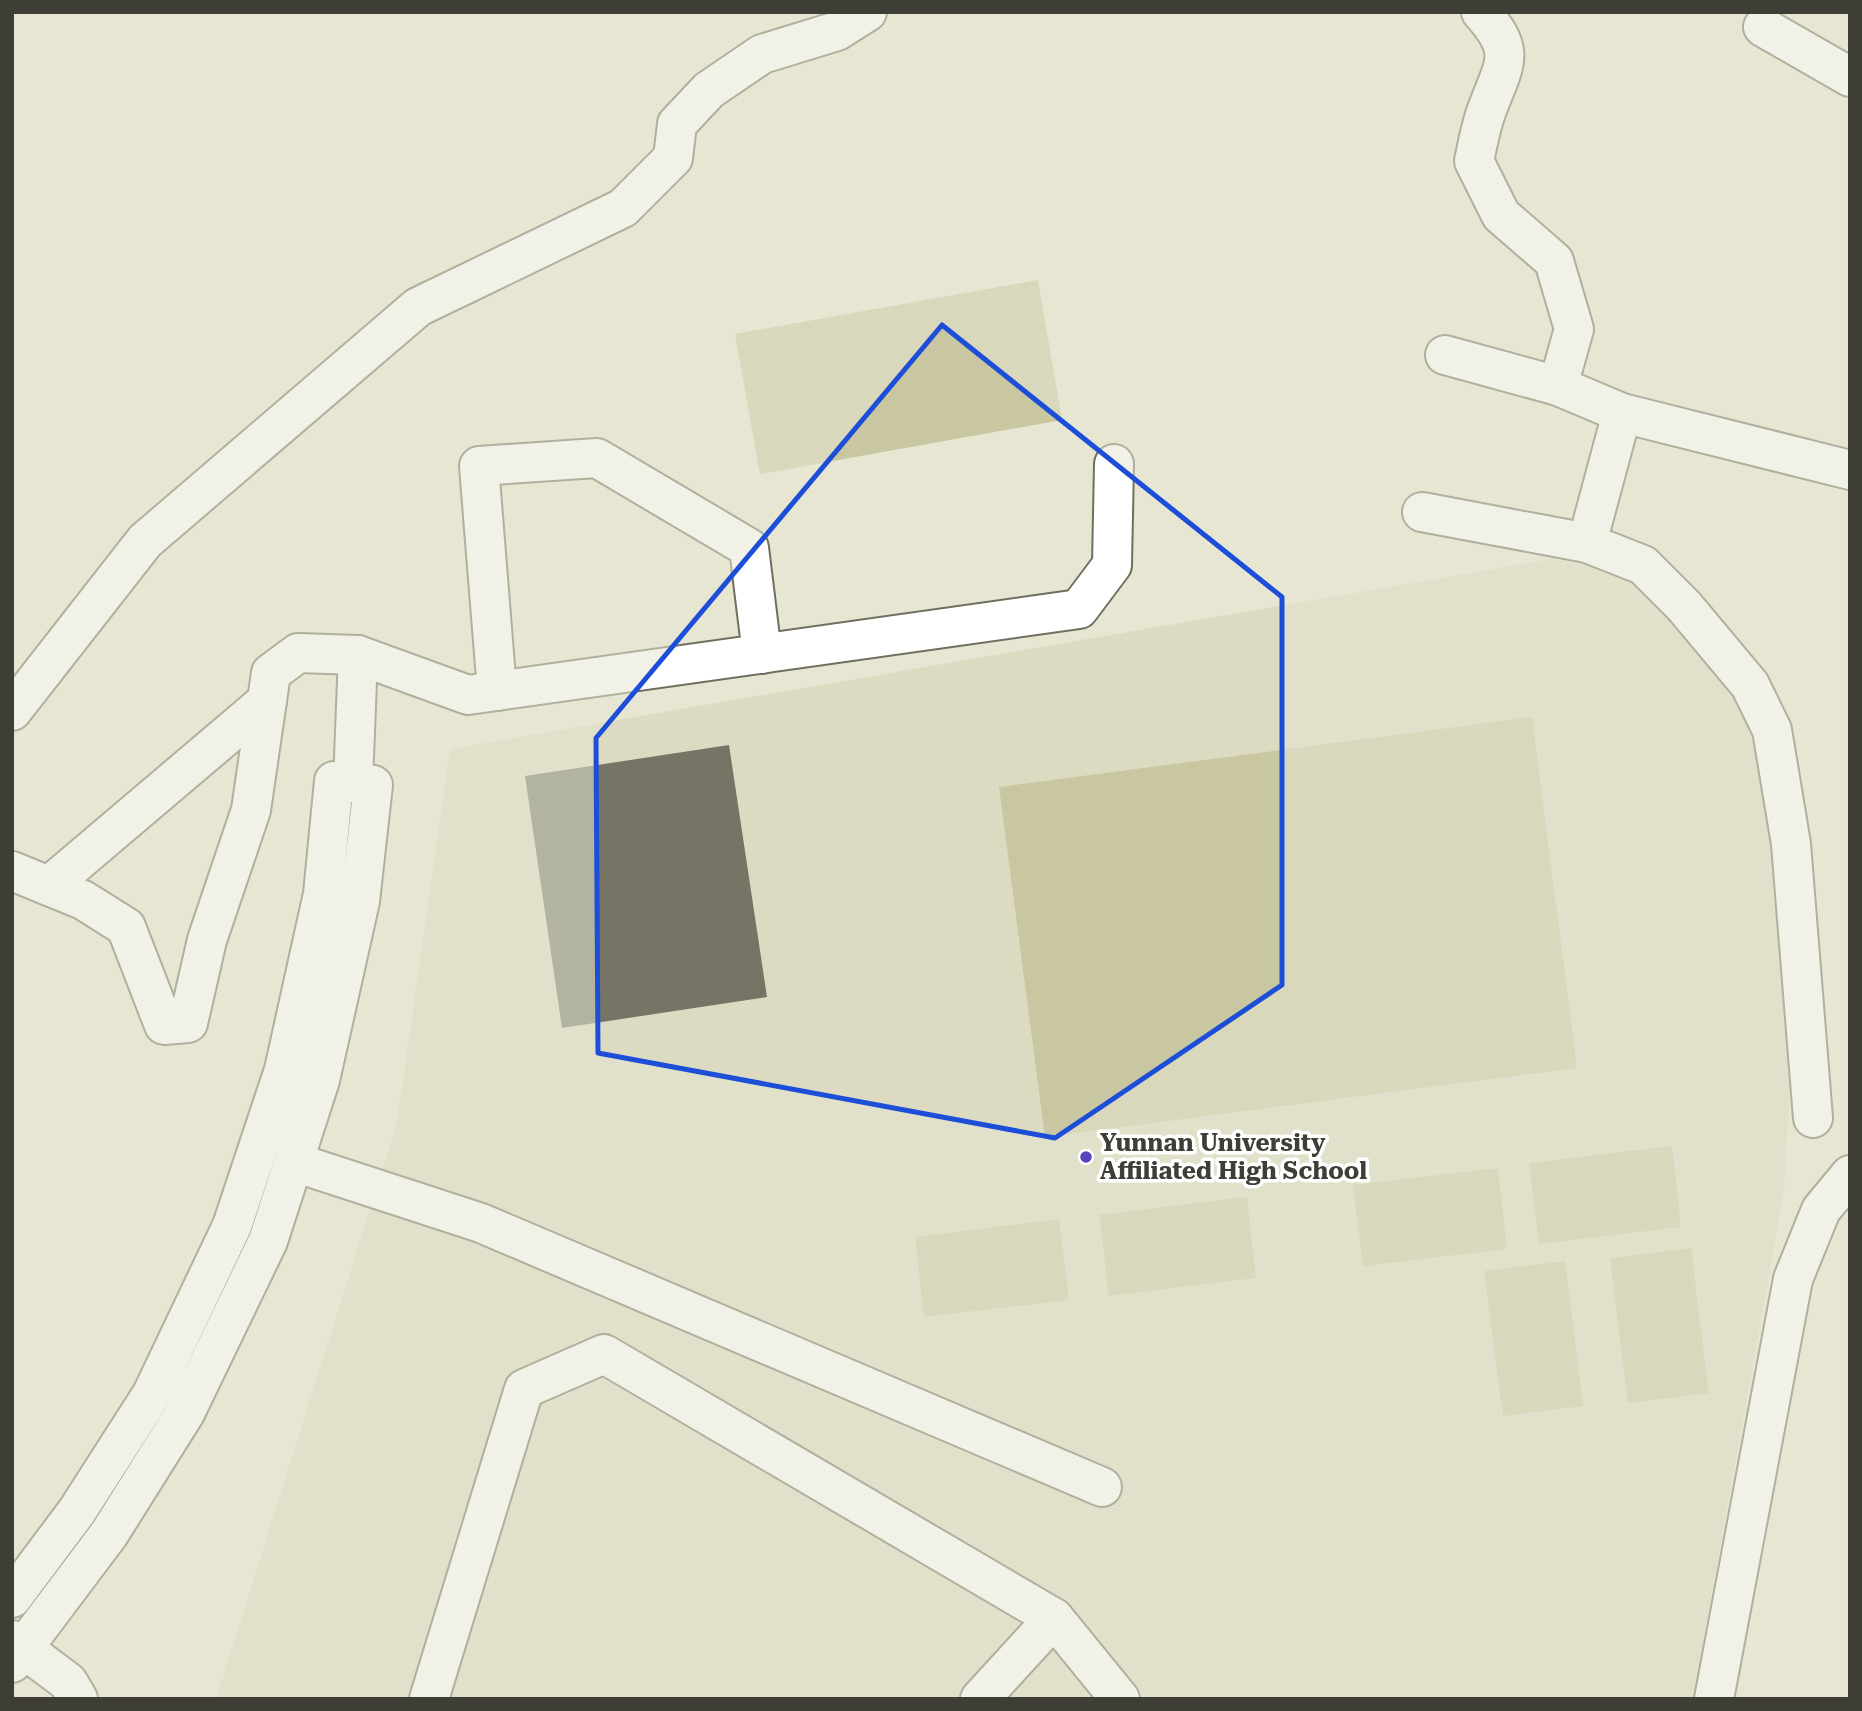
<svg xmlns="http://www.w3.org/2000/svg" width="1862" height="1711" viewBox="0 0 1862 1711" font-family="'Roboto Serif',serif">
<rect width="100%" height="100%" fill="#e6e6d3"/>
<polygon fill="#dcdbc2" points="1551,559 1612,569 1647,592 1742,704 1775,826 1791,1062 1784,1191 1693,1699 216,1699 397,1123 450,749"/>
<g fill="#c9c7a1">
<polygon points="1038,280 1062,420 760,474 735,334"/>
<polygon points="1532,717 1577,1068 1045,1137 999,787"/>
<polygon points="1672,1146 1681,1227 1539,1244 1529,1163"/>
<polygon points="1498,1168 1507,1249 1363,1266 1353,1185"/>
<polygon points="1247,1197 1256,1278 1109,1296 1099,1215"/>
<polygon points="1059,1219 1069,1300 924,1317 915,1237"/>
<polygon points="1691,1248 1709,1393 1628,1403 1610,1258"/>
<polygon points="1565,1261 1583,1406 1503,1416 1484,1271"/>
</g>
<polygon fill="#767565" points="729,745 767,997 562,1028 525,776"/>
<g fill="none" stroke-linecap="round" stroke-linejoin="round">
<defs>
<g id="minor">
<path d="M1481,12C1517,52 1505,62 1488,107C1481,124 1478,143 1474,161L1501,215L1554,261L1574,329L1558,386"/>
<polyline points="1763,27 1850,77"/>
<polyline points="1445,355 1558,386 1622,413 1850,470"/>
<polyline points="1422,512 1587,543 1643,565 1684,606 1750,685 1772,730 1791,844 1813,1118"/>
<polyline points="1587,543 1622,413"/>
<polyline points="497,691 479,466 597,458 749,548 762,654"/>
<polyline points="12,711 145,541 418,307 623,208 673,158 677,124 709,90 762,54 837,31 867,12"/>
<polyline points="353,783 358,655"/>
<polyline points="12,871 83,900 126,927 164,1025 188,1023 207,940 251,810 271,673 298,653 358,655 468,695 1079,609 1112,565 1114,464"/>
<polyline points="49,886 267,701"/>
<polyline points="294,1162 481,1223 1102,1487"/>
<polyline points="12,1598 77,1511 152,1394 232,1226 284,1070 323,894 334,781 373,785 360,901 320,1080 268,1241 185,1413 109,1534 12,1663"/>
<polyline points="12,1640 68,1682 78,1699"/>
<polyline points="429,1699 524,1389 604,1354 1054,1618 1120,1699"/>
<polyline points="980,1699 1054,1618"/>
<polyline points="1714,1699 1793,1279 1821,1210 1850,1175"/>
</g>
</defs>
<use href="#minor" stroke="#706f5f" stroke-width="42"/>
<use href="#minor" stroke="#fff" stroke-width="38"/>
</g>
<path d="M0 0H1862V1711H0ZM942,325L1282,597V985L1055,1138L598,1053L596,738Z" fill="#e6e6d3" fill-opacity=".55" fill-rule="evenodd"/>
<path fill="none" stroke="#1d4ed8" stroke-width="5" stroke-linejoin="round" d="M942,325L1282,597V985L1055,1138L598,1053L596,738Z"/>
<circle fill="#5743bb" stroke="#fff" stroke-width="2.5" cx="1086" cy="1157" r="7"/>
<g text-anchor="middle" dominant-baseline="central" stroke-width="7" stroke-linejoin="round" paint-order="stroke">
<g font-size="24" font-weight="bold" fill="#3e3e36" stroke="#fff" text-anchor="start">
<text x="1100" y="1143">Yunnan University<tspan x="1100" dy="28">Affiliated High School</tspan></text>
</g>
</g>
<rect width="1862" height="1711" fill="none" stroke="#3e3e36" stroke-width="28"/>
</svg>
